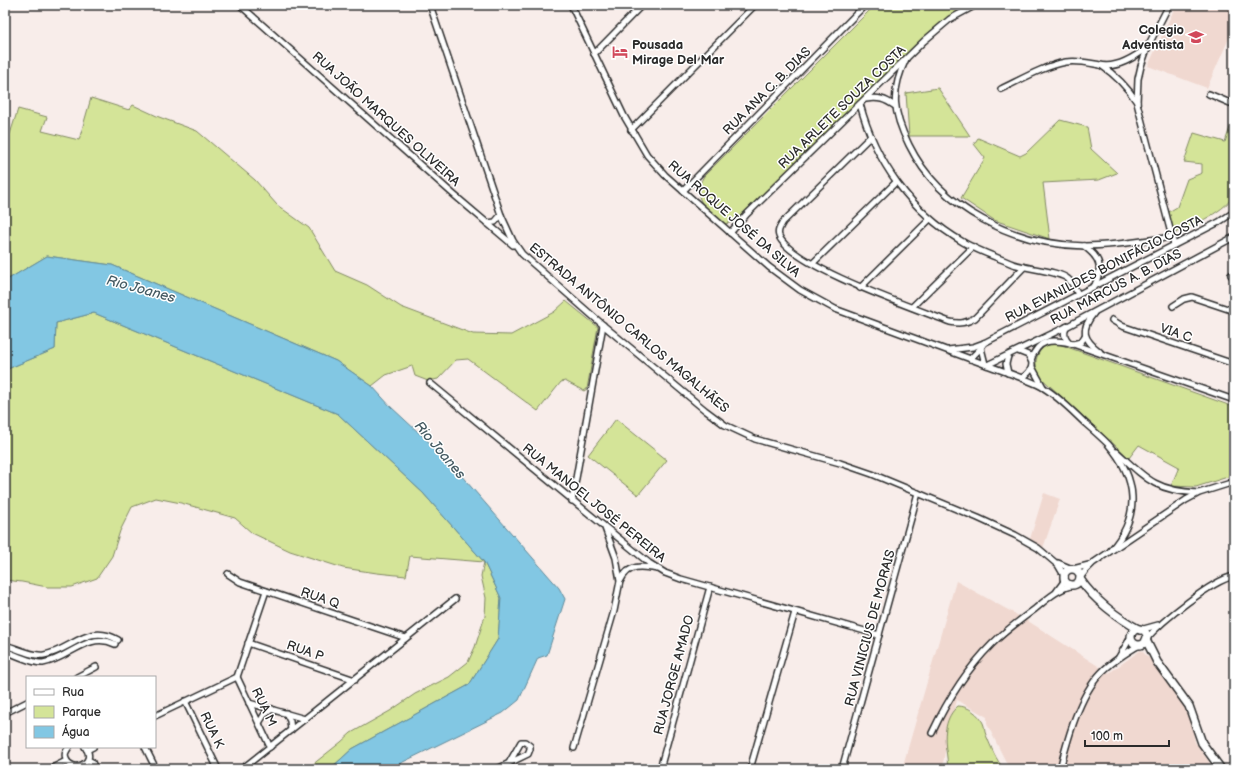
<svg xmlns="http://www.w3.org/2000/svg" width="1239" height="774" viewBox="0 0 1239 774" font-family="'Balsamiq Sans',sans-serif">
<rect width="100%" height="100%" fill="#f8edea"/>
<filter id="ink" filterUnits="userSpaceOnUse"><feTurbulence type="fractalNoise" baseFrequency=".025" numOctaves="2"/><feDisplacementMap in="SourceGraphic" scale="8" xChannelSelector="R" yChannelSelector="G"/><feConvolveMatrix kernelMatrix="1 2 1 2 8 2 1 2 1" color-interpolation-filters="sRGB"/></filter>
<g filter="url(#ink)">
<g fill="#f0d8d0">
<polygon points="1176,5 1234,5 1234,27 1207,88 1148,66"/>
<polygon points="1044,493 1060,499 1043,548 1030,539"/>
<polygon points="956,581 1028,621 1109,673 1141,650 1155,664 1189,713 1195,742 1214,769 1007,769 1007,764 987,724 987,717 957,700 949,730 942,769 902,769"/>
</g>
<g fill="#d4e498" stroke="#808862">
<path d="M875,5H972C951,14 936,28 919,43L737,221L725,224C708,210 689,200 704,176Z"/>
<polygon points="938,88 970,136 909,136 906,93"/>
<polygon points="91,98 129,110 133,105 159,117 197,131 255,180 277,205 309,228 335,271 367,285 401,307 473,334 511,335 554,312 566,301 598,327 587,389 584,391 565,381 561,382 538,411 468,359 456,360 438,379 428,381 415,376 412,366 386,375 372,386 336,361 112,265 47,256 5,281 5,133 10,134 18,109 47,117 42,131 79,140"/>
<path d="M1234,116C1234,127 1236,191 1233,196C1224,213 1187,228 1170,235L1167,213L1177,207L1187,179L1202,173V164L1184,162L1194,133L1225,142Z"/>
<polygon points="1060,120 1087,127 1091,149 1117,173 1099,180 1043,183 1050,239 994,220 961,198 985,158 974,144 978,138 1020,156 1026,153"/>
<polygon points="94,313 338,414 423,493 484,562 501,598 498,639 469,685 352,749 330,769 307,769 341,742 351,733 390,711 415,694 449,677 468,662 475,647 485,616 486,598 481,576 484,562 410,556 406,576 377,573 343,568 290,551 252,533 235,518 181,503 156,498 132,507 120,531 112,556 97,578 72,587 47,587 22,582 5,580 5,370 55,349 56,323"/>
<path d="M1056,343L1234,407V475L1196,487L1171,486L1179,467L1139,445L1129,458L1039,376C1034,361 1035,359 1043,346Z"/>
<polygon points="616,419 667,460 638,495 588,455"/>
<path d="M958,706C968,706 979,714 983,723C985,727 984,731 986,735C991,747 996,760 1004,769H947C948,762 947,757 946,750C944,734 945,717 958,706Z"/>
</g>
<polygon fill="#82c7e3" stroke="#5f8999" points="47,256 112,265 336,361 372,386 391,407 446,458 559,588 565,599 547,655 538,658 519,700 503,713 397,765 392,769 330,769 352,749 469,685 498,639 501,598 484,562 423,493 338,414 94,313 56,323 55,349 5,370 5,281"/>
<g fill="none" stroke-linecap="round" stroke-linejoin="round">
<defs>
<g id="street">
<polyline points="240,5 453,194 513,245"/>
<polyline points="430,5 501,215 513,241 522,254 603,325 705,410 725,425 755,439 840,463 872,474 978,518 1015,535 1038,548 1058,565 1065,577"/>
<path d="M571,5L624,116L647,155L665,175L769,267L800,290L835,309L1022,378C1029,381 1038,384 1044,388C1060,398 1072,411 1086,424C1093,430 1101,437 1108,444C1138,478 1141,516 1111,550"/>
<polyline points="1169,5 1148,46 1141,66 1138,79 1137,103 1172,237"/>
<polyline points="594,54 642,5"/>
<path d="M906,59C890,92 893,113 909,145C941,210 1015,245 1085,246C1114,246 1143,241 1172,237L1174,245"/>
<path d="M1102,66C1117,76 1127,87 1137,102"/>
<path d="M1001,89C1022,79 1044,66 1066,62C1078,60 1089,63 1100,65C1117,69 1135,57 1148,47"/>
<polyline points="1209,94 1230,103 1234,102"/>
<path d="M866,99C879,97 885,99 895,106"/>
<path d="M860,104C875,161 911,212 963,242C978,251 996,257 1013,264C1027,269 1059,271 1068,279C1073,283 1075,289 1078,294"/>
<polyline points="631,130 755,5"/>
<path d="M871,136L783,222C780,227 777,231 779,236C791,266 917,309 950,322C960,324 966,323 975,318L1024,267"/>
<polyline points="683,191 865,5"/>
<polyline points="487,223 495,222 501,215"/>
<polyline points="730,233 746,215 924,41 950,19 976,5"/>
<path d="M1084,246C1100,258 1103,266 1095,285"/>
<polyline points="813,263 896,182"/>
<polyline points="1231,275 1234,273"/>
<polyline points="860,288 930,219"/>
<polyline points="1173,306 1184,299 1192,297 1234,311"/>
<polyline points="912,307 973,247"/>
<path d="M1094,313C1080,330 1083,339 1100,352"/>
<polyline points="1112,320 1122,326 1234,364"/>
<path d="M1066,327C1063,333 1064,338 1070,343"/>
<polyline points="984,343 981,348 985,364"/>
<polyline points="1073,344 1081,342 1085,336"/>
<polyline points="948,350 973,347 984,343 1219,222 1234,212"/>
<path d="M1018,351L1028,355C1036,364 1031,372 1022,378"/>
<polyline points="970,359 981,348"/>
<path d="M1031,360C1038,339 1051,339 1070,343L1234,400"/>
<polyline points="987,365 1066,327 1234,237"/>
<polyline points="1032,367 1043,387"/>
<polyline points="1008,373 1006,364 1008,356"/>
<polyline points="430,383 649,563 665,573 681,579 879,635"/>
<path d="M1117,452C1146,479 1156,491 1198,493"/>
<polyline points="572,501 603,325"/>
<polyline points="1058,563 1072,569"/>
<polyline points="1073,569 1089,565"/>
<polyline points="228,574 240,582 406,638"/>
<polyline points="1080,578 1086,570 1093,563 1186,500 1199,493 1234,482"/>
<path d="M621,580C629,564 641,566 657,569"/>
<polyline points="1057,591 1063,583 1065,577"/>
<polyline points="1140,630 1158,625"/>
<path d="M1146,639C1162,621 1211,581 1234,576"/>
<polyline points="248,643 355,680"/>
<path d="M5,645C16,648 33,657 44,655C71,651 88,622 118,640"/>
<path d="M5,651C14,654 34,664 43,663C69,659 87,631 115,644"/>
<polyline points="1119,657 1131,637"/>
<polyline points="77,677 96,667"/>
<polyline points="237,677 270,747"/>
<polyline points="185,701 218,769"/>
<polyline points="249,703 305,719"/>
<polyline points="5,713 27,702"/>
<polyline points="286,713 290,721 291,730"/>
<polyline points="155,716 237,677 266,591"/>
<polyline points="259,723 264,715 272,709"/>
<path d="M932,733C947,701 967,669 992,644C1005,631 1020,620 1035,609C1047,599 1059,588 1074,585"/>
<path d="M69,747C66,751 64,754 66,759C72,774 98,763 85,747"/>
<polyline points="145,747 156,769"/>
<polyline points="574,748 614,611 620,581 616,558 605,528"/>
<polyline points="87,750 93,747"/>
<polyline points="88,760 92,762 95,769"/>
<polyline points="50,769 66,761"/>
<polyline points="242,769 455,599"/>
<polyline points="497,769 528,754 530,749 530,746 525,742 521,742 509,763"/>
<polyline points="660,769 710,587"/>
<polyline points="750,769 795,612"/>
<polyline points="842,769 918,493"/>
<path d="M1060,769C1068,738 1079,696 1101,673C1112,661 1126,653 1139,645"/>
</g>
<g id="secondary">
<circle cx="1072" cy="577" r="8"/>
<path d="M1080,579C1093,599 1118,618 1140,630"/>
<circle cx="1139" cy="637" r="8"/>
<polyline points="1146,640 1157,662 1189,706 1202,743 1221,769"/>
</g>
</defs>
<use href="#street" stroke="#2b2b2b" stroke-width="8"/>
<use href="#secondary" stroke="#2b2b2b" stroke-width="10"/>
<use href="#street" stroke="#fff" stroke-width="5"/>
<use href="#secondary" stroke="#fff" stroke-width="7"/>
</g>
</g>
<defs>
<symbol id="school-bare" viewBox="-9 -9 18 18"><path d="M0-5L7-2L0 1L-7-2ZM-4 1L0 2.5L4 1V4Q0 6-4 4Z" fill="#d1495b" stroke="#fff" stroke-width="2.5" paint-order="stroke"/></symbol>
<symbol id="hotel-bare" viewBox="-9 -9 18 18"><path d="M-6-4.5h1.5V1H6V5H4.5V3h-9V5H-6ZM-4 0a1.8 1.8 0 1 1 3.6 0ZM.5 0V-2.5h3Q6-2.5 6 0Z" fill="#d1495b" stroke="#fff" stroke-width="2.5" paint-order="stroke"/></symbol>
</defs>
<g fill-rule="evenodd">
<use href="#school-bare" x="1185" y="26" width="22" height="22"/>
<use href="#hotel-bare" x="609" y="41" width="22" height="22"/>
</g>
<g text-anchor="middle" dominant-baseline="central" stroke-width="3" stroke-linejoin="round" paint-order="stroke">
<g font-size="13" font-weight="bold" fill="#2b2b2b" stroke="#fff" text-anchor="end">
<text x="1184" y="30">Colegio<tspan x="1184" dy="15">Adventista</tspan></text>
<text x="632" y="45" text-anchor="start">Pousada<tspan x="632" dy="15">Mirage Del Mar</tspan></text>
</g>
<g font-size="13" fill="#2b2b2b" stroke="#fff">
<text transform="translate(767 91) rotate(-45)">RUA ANA C. B. DIAS</text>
<text transform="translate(842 107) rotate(-44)">RUA ARLETE SOUZA COSTA</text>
<text transform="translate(386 119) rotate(42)">RUA JOÃO MARQUES OLIVEIRA</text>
<text transform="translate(734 219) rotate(41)">RUA ROQUE JOSÉ DA SILVA</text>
<text transform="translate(1104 269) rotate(-27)">RUA EVANILDES BONIFÁCIO COSTA</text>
<text transform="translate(1116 287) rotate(-28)">RUA MARCUS A. B. DIAS</text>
<text transform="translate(629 328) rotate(40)">ESTRADA ANTÔNIO CARLOS MAGALHÃES</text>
<text transform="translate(1176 333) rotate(19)">VIA C</text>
<text transform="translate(594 503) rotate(39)">RUA MANOEL JOSÉ PEREIRA</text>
<text transform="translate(320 598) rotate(19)">RUA Q</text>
<text transform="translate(870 628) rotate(-75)">RUA VINICIUS DE MORAIS</text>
<text transform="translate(305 651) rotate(19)">RUA P</text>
<text transform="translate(674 675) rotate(-75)">RUA JORGE AMADO</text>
<text transform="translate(264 707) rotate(64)">RUA M</text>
<text transform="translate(212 730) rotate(64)">RUA K</text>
</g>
<g font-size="14" font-style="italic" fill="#455a62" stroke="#fff">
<text transform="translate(141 289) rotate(15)">Rio Joanes</text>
<text transform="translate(440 450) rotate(50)">Rio Joanes</text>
</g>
</g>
<rect width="1239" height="774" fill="none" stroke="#fff" stroke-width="20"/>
<rect x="10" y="10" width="1219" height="754" fill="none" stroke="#2b2b2b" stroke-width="1.5" filter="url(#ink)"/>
<rect x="26" y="676" width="130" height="72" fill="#ffffff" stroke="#aaaaaa"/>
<rect x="34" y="689" width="20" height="6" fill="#ffffff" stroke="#aaaaaa"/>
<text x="62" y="696" font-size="12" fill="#2b2b2b">Rua</text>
<rect x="34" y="706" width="20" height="12" fill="#d4e498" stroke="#aaaaaa"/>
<text x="62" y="716" font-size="12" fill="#2b2b2b">Parque</text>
<rect x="34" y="726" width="20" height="12" fill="#82c7e3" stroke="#aaaaaa"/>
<text x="62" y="736" font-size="12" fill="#2b2b2b">Água</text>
<path d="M1085 740v6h84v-6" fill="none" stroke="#2b2b2b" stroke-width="2"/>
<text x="1091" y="740" font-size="12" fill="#2b2b2b" stroke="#ffffff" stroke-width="3" paint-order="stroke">100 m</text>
</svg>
